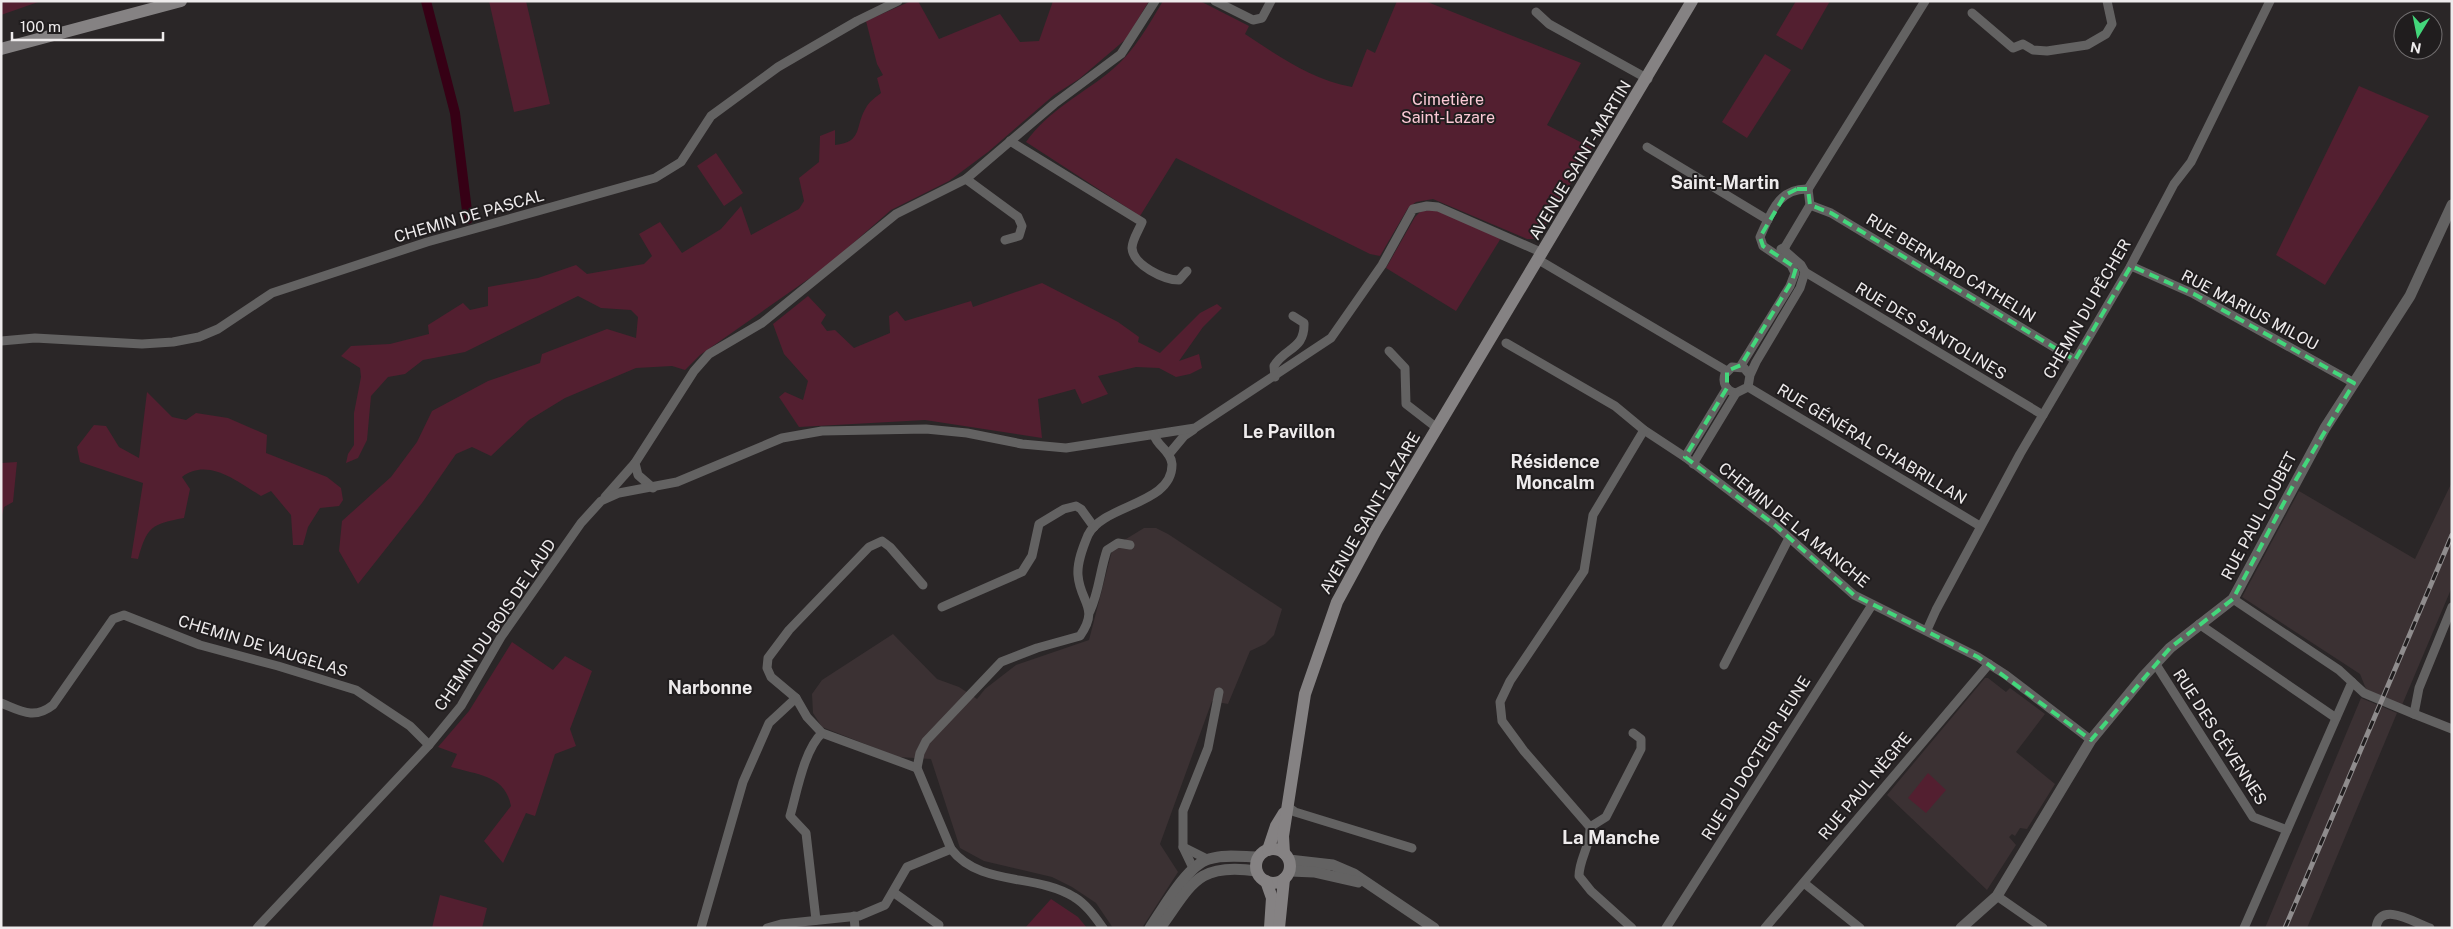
<svg xmlns="http://www.w3.org/2000/svg" width="2453" height="929" viewBox="0 0 2453 929" font-family="'Public Sans',sans-serif">
<rect width="100%" height="100%" fill="#2a2627"/>
<g fill="#3b3133">
<polygon points="2452,482 2452,587 2402,705 2366,689 2360,674 2242,597 2299,491 2415,559"/>
<polygon points="1144,528 1156,528 1168,534 1282,609 1274,635 1265,644 1250,651 1228,704 1212,701 1160,844 1178,872 1142,928 1113,928 1096,903 1072,887 1052,877 984,861 960,848 931,759 898,757 822,727 813,713 812,694 822,680 893,634 937,679 959,687 977,699 985,689 1016,665 1089,640 1113,547"/>
<polygon points="1985,678 1988,678 2006,692 2010,688 2045,714 2016,752 2055,784 2027,829 2020,828 2015,836 2012,834 2009,837 2016,845 1987,890 1887,795"/>
<polygon points="2361,698 2397,713 2307,928 2265,928"/>
</g>
<g fill="#531f30">
<polygon points="1,1 41,1 1,15"/>
<polygon points="489,1 526,1 550,104 514,112"/>
<path d="M911,1H918L939,39L1000,14L1020,42L1039,41L1053,1H1149L1126,39L1079,79L1054,95L988,152L949,181L891,210L827,266L700,355L685,370L672,366L636,368L565,398L529,420L491,456L472,447L456,454L422,503L358,584L339,551L342,521L391,477L417,442L432,411L488,381L540,363L542,354L607,329L636,338L638,317L631,310L601,308L578,296L465,352L423,360L405,374L388,377L371,396L367,440L358,458L346,463L348,454L354,445V413L361,377L360,368L341,356L351,346L390,344L429,334L428,325L463,303L470,310L488,306V287L538,278L576,265L587,274L644,264L652,256L639,234L660,222L682,253L721,229L741,206L751,235L799,209L804,201L799,178L819,162L820,136L835,130V145C864,142 854,126 867,106C870,101 876,97 881,93L877,78L883,75L877,64L866,21Z"/>
<path d="M1163,1H1200L1249,26L1245,34C1280,57 1311,79 1352,87L1367,49L1375,53L1397,1H1425L1581,63L1547,125L1592,148L1537,239H1527L1433,199L1416,202L1408,208L1380,256L1370,254L1176,158L1140,216L1026,142C1048,110 1085,93 1113,69C1135,50 1148,26 1163,1Z"/>
<polygon points="1796,1 1830,1 1802,50 1776,35"/>
<polygon points="1765,54 1791,70 1747,138 1722,122"/>
<polygon points="2359,86 2429,116 2325,285 2276,255"/>
<polygon points="716,153 743,193 724,206 697,166"/>
<polygon points="1431,210 1440,211 1501,238 1456,311 1386,268 1415,217 1421,211"/>
<polygon points="1042,283 1118,322 1139,337 1138,342 1160,353 1200,313 1217,304 1222,308 1203,327 1179,361 1199,354 1202,368 1190,374 1176,377 1159,368 1136,367 1098,376 1108,394 1082,404 1075,389 1038,399 1042,438 925,420 799,427 779,397 785,392 803,400 808,381 784,354 773,324 808,296 826,315 821,323 827,331 835,330 854,348 890,333 889,316 897,311 905,321 971,301 973,307"/>
<path d="M147,392L172,417L186,420L196,413L228,418L267,435L266,453L327,477L341,488L343,500L339,506L320,508L308,527L303,545H293L291,515L271,491L261,496C238,482 208,457 182,477L190,489L184,518C151,524 147,527 138,559L131,558L143,483L80,462L77,447L94,425L106,426L119,447L139,458Z"/>
<polygon points="17,462 13,502 4,507 1,519 1,463"/>
<path d="M512,642L553,670L565,656L592,671L570,729L576,746L555,754L535,816L526,813L503,863L484,841L511,806C505,775 478,775 451,767L457,754L438,747L469,711Z"/>
<polygon points="1928,773 1946,790 1926,813 1908,798"/>
<polygon points="440,895 487,908 482,928 432,928"/>
<polygon points="1051,899 1078,917 1087,928 1025,928"/>
</g>
<g fill="none" stroke-linecap="round" stroke-linejoin="round">
<polyline stroke="#360015" stroke-width="10" points="426,1 455,113 468,219"/>
<g stroke="#636262" stroke-width="9">
<polyline points="1215,1 1253,20 1262,18 1271,1"/>
<polyline points="1536,12 1549,24 1648,79"/>
<polyline points="1972,13 2013,48 2023,44 2033,50 2047,51 2087,45 2106,34 2112,24 2107,1"/>
<path d="M1010,141L1142,222C1139,230 1132,240 1132,248C1133,265 1164,280 1179,280L1187,271"/>
<polyline points="1647,147 1768,220"/>
<polyline points="966,179 1018,217 1022,226 1019,236 1005,240"/>
<polyline points="1808,189 1925,1"/>
<polyline points="1810,205 1831,213 2075,360"/>
<polyline points="1781,249 1785,247 1810,205 1808,189"/>
<polyline points="1539,260 1727,371"/>
<polyline points="2131,266 2194,294 2354,383"/>
<polyline points="1805,272 2043,415"/>
<polyline points="1,341 35,338 142,344 173,342 199,337 218,329 272,293 427,242 655,178 681,162 711,116 778,67 857,21 898,1"/>
<polyline points="1506,343 1615,406 1644,430 1685,457 1776,526 1854,595 1978,657 2006,675 2091,740"/>
<polyline points="1389,351 1405,368 1406,404 1437,428"/>
<path d="M1740,367L1790,286L1795,273L1791,265L1763,246L1760,237C1771,213 1778,188 1808,189"/>
<path d="M1750,375L1744,368L1732,367L1725,374C1722,383 1726,391 1736,393L1748,387L1750,375L1756,362L1800,288L1805,272L1801,265L1785,251V247"/>
<path d="M1275,377L1274,366C1285,347 1305,350 1304,323L1293,316"/>
<polyline points="1748,387 1980,526"/>
<polyline points="1169,454 1184,436 1193,430"/>
<polyline points="1685,457 1727,388"/>
<polyline points="1693,464 1736,393"/>
<polyline points="653,488 638,475 635,463 694,371 709,354 762,323 896,214 966,179 1054,104 1121,54 1155,1"/>
<polyline points="605,497 635,463"/>
<polyline points="2233,599 2339,670 2352,682 2244,928"/>
<polyline points="942,607 1022,572 1032,556 1039,524 1064,509 1076,506 1081,509 1094,527"/>
<polyline points="2452,607 2419,688 2414,714 2452,729"/>
<path d="M1090,611C1099,592 1100,570 1107,550L1118,543L1130,545"/>
<polyline points="2199,624 2336,718"/>
<polyline points="1927,630 1936,610 2020,454 2129,269 2174,184 2191,162 2270,1"/>
<polyline points="2155,663 2253,817 2287,830"/>
<polyline points="1724,665 1789,538"/>
<polyline points="2352,682 2364,693 2414,714"/>
<path d="M1,703C21,711 34,720 53,705L113,619L124,615L200,645L278,666L356,690L410,726L429,745"/>
<polyline points="917,768 822,733 807,717 796,698 771,677 767,668 768,658 789,630 869,547 882,541 890,547 923,585"/>
<polyline points="1288,807 1295,812 1412,848"/>
<polyline points="1590,827 1606,817 1641,749 1641,739 1633,733"/>
<polyline points="1183,847 1207,859"/>
<polyline points="1193,868 1183,847 1183,811 1208,748 1219,692"/>
<polyline points="1804,883 1860,928"/>
<polyline points="893,892 939,925"/>
<polyline points="1997,896 2043,928"/>
<polyline points="854,916 855,928"/>
<path d="M816,920L806,833L790,816C797,792 804,750 822,733"/>
<polyline points="257,928 429,745 461,706 501,637 581,523 601,501 619,493 677,482 782,438 822,431 926,429 967,433 1022,444 1066,448 1195,428 1331,338 1382,265 1413,209 1427,206 1438,207 1543,253"/>
<polyline points="701,928 743,782 769,723 796,698"/>
<polyline points="767,928 781,924 859,916 885,905 907,867 951,849"/>
<path d="M1103,928C1095,917 1086,904 1074,897C1036,873 980,887 951,849L917,768L920,753L926,741L1001,662L1037,648L1080,636C1100,607 1080,603 1078,575C1077,562 1083,547 1088,535C1103,504 1173,505 1172,464C1171,451 1157,446 1154,435"/>
<path d="M1632,928L1591,891L1579,876C1579,859 1591,845 1590,827L1524,751L1502,721L1500,702L1510,681L1584,571L1593,515L1644,430"/>
<polyline points="1666,928 1872,605"/>
<polyline points="1765,928 1989,664"/>
<path d="M2376,928C2380,900 2415,923 2430,928"/>
</g>
<g stroke="#636262" stroke-width="11">
<polyline points="1289,860 1333,865 1354,874 1434,928"/>
<polyline points="1290,871 1314,872 1358,882"/>
<path d="M1150,928C1163,909 1187,865 1209,859C1224,854 1244,857 1259,857"/>
<path d="M1160,928C1192,884 1197,862 1257,871"/>
<polyline points="1961,928 1997,896 2091,740 2143,677 2170,648 2233,599 2325,428 2410,296 2452,205"/>
</g>
<g stroke="#858283" stroke-width="12">
<polyline points="1,49 181,1"/>
<circle cx="1273" cy="866" r="17"/>
<polyline points="1268,850 1276,826 1284,813"/>
<polyline points="1284,853 1283,836 1305,694 1337,602 1376,530 1692,1"/>
<polyline points="1266,881 1272,898 1270,928"/>
<polyline points="1279,928 1284,879"/>
</g>
<defs>
<polyline id="rail" points="2285,928 2452,535"/>
</defs>
<use href="#rail" stroke="#8f8c8d" stroke-width="5"/>
<use href="#rail" stroke="#201d1e" stroke-width="3" stroke-dasharray="9" stroke-linecap="butt"/>
</g>
<path fill="none" stroke="#43d77b" stroke-width="4" stroke-dasharray="10 6" stroke-linejoin="round" d="M1797,189H1808L1810,205L1831,213L2075,360L2131,266L2194,294L2354,383L2297,478L2233,599L2170,648L2091,740L1978,657L1854,595L1776,526L1685,457L1727,388V371L1741,365L1792,281L1796,268L1763,246L1760,237L1785,195Z"/>
<g text-anchor="middle" dominant-baseline="central" stroke-width="4" stroke-linejoin="round" paint-order="stroke">
<g font-size="16" fill="#fac9d5" stroke="#201d1e">
<text x="1448" y="99">Cimetière<tspan x="1448" dy="18">Saint-Lazare</tspan></text>
</g>
<g font-size="16" fill="#eeebec" stroke="#201d1e">
<text transform="translate(1580 160) rotate(-59)">AVENUE SAINT-MARTIN</text>
<text transform="translate(469 216) rotate(-16)">CHEMIN DE PASCAL</text>
<text transform="translate(1951 268) rotate(31)">RUE BERNARD CATHELIN</text>
<text transform="translate(2087 309) rotate(-60)">CHEMIN DU PÊCHER</text>
<text transform="translate(2250 310) rotate(28)">RUE MARIUS MILOU</text>
<text transform="translate(1931 331) rotate(31)">RUE DES SANTOLINES</text>
<text transform="translate(1872 444) rotate(31)">RUE GÉNÉRAL CHABRILLAN</text>
<text transform="translate(1370 513) rotate(-60)">AVENUE SAINT-LAZARE</text>
<text transform="translate(2259 516) rotate(-62)">RUE PAUL LOUBET</text>
<text transform="translate(1794 525) rotate(39)">CHEMIN DE LA MANCHE</text>
<text transform="translate(495 625) rotate(-56)">CHEMIN DU BOIS DE LAUD</text>
<text transform="translate(263 646) rotate(17)">CHEMIN DE VAUGELAS</text>
<text transform="translate(2220 737) rotate(57)">RUE DES CÉVENNES</text>
<text transform="translate(1756 758) rotate(-58)">RUE DU DOCTEUR JEUNE</text>
<text transform="translate(1865 786) rotate(-50)">RUE PAUL NÈGRE</text>
</g>
<g font-size="18" font-weight="bold" fill="#eeebec" stroke="#201d1e">
<text x="1725" y="182">Saint-Martin</text>
<text x="1289" y="431">Le Pavillon</text>
<text x="1555" y="461">Résidence<tspan x="1555" dy="21">Moncalm</tspan></text>
<text x="710" y="687">Narbonne</text>
</g>
<g font-size="19" font-weight="bold" fill="#eeebec" stroke="#201d1e">
<text x="1611" y="837">La Manche</text>
</g>
</g>
<rect width="2453" height="929" fill="none" stroke="#eeebec" stroke-width="5"/>
<g transform="translate(2418 35) rotate(190)"><circle r="24" fill="#201d1e" stroke="#726f70"/>
<path d="M0-4L9 19L0 12L-9 19Z" fill="#43d77b"/>
<text y="-8" font-size="14" font-weight="bold" text-anchor="middle" fill="#eeebec">N</text>
</g>
<path d="M12 32v8h151v-8" fill="none" stroke="#eeebec" stroke-width="2.5"/>
<text x="20" y="32" font-size="15" fill="#eeebec" stroke="#201d1e" stroke-width="4" paint-order="stroke">100 m</text>
</svg>
